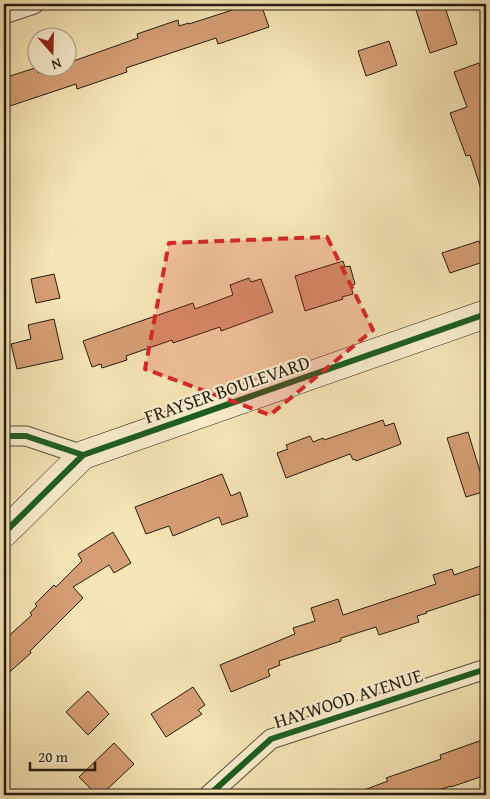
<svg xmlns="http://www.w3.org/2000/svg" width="490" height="799" viewBox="0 0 490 799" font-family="'Gentium Book Plus',serif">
<rect width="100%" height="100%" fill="#f6e5b5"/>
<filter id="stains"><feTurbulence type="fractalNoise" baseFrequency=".004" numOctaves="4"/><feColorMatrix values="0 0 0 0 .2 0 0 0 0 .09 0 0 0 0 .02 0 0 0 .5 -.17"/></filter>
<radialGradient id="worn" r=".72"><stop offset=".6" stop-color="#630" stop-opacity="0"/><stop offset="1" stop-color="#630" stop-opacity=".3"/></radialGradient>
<g fill="#d69e74" stroke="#251d12">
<polygon points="251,4 261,4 269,27 218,44 216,38 126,68 127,72 77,89 76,84 4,108 4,78 38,67 38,73 54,68 68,68 68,63 138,38 137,34 178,20 179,26 189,23 189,24"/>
<polygon points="414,4 444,4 457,44 430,53"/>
<polygon points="389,41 397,65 366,76 358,51"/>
<polygon points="479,63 486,83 486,195 483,195 470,155 466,156 450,113 467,107 454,72"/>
<polygon points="479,241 486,261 450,273 442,253"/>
<polygon points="343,261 345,267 350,266 355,284 351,286 353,294 342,297 343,299 305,311 295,276"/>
<polygon points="54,274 60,298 36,303 31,279"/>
<polygon points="249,278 251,282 261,279 273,312 221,331 220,327 173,343 172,340 126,356 127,360 102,368 101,364 92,367 83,341 193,303 195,309 233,295 230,285"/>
<polygon points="54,319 63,359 17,369 11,344 31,339 28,325"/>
<polygon points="383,420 385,426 394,423 401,444 356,461 355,459 353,460 350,454 286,478 277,453 288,449 286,445 310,436 313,442 323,438 324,440"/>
<polygon points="468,432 486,491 466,497 447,438"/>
<polygon points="222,474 231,496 240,492 248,516 222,525 219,517 173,536 169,526 146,534 135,507"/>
<polygon points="113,532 131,563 114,573 109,565 73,587 83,598 30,651 31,653 4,677 4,640 32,615 30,613 37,606 35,604 54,585 56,587 82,561 78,554"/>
<polygon points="486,564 486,592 426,612 427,613 417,616 419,622 379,635 376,627 341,638 341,641 279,661 280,665 268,670 270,676 231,692 220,665 295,634 293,628 315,621 311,608 338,599 343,615 436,584 433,575 452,569 454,575"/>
<polygon points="193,687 205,705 198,710 202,714 166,737 151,714"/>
<polygon points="88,691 109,714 88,735 66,712"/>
<polygon points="482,740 486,753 486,775 451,787 451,786 423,795 356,795 356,793 388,781 386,778 441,759 440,755"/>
<polygon points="114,743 134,764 101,795 97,795 79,777"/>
</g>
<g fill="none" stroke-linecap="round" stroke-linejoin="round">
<defs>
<g id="street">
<polyline points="4,14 34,4"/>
<polyline points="4,436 26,436 83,455"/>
<polyline points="209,795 271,739 486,669"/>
</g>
<polyline id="secondary" points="4,533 83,455 486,314"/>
</defs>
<use href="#street" stroke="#594f3b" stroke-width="21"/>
<use href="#secondary" stroke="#251d12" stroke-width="29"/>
<use href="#street" stroke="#f9eecf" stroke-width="19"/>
<use href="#secondary" stroke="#f9eecf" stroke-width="28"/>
<defs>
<g id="cycleway">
<polyline points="4,436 26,436 83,455"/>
<polyline points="4,533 83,455 486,314"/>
<polyline points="209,795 271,739 486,669"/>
</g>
</defs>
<use href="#cycleway" stroke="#f9eecf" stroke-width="9"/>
<use href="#cycleway" stroke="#1b5e20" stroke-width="6"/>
</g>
<path fill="#d62828" fill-opacity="0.2" stroke="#d62828" stroke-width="4" stroke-dasharray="10 6" stroke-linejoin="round" d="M327,237L373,330L270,415L145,369L169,243Z"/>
<g text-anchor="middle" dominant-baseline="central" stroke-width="4.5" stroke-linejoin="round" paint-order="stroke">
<g font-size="19" fill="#251d12" stroke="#f9eecf">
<text transform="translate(227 389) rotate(-19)">FRAYSER BOULEVARD</text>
<text transform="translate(348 698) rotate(-18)">HAYWOOD AVENUE</text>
</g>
</g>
<rect width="490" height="799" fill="none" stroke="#f6e5b5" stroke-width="20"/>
<rect x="5" y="5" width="480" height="789" fill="none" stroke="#251d12" stroke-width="2.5"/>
<rect x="10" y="10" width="470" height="779" fill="none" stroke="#251d12"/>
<g transform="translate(52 52) rotate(160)"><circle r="24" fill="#f9eecf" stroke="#a49a83"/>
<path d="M0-4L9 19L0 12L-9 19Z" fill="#8f2418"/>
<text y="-8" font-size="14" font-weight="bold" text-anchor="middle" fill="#251d12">N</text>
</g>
<path d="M30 762v8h65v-8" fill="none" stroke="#251d12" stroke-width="2.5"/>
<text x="38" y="762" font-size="15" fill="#251d12" stroke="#f9eecf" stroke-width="4" paint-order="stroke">20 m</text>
<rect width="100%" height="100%" filter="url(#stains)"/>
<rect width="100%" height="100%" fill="url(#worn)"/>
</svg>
